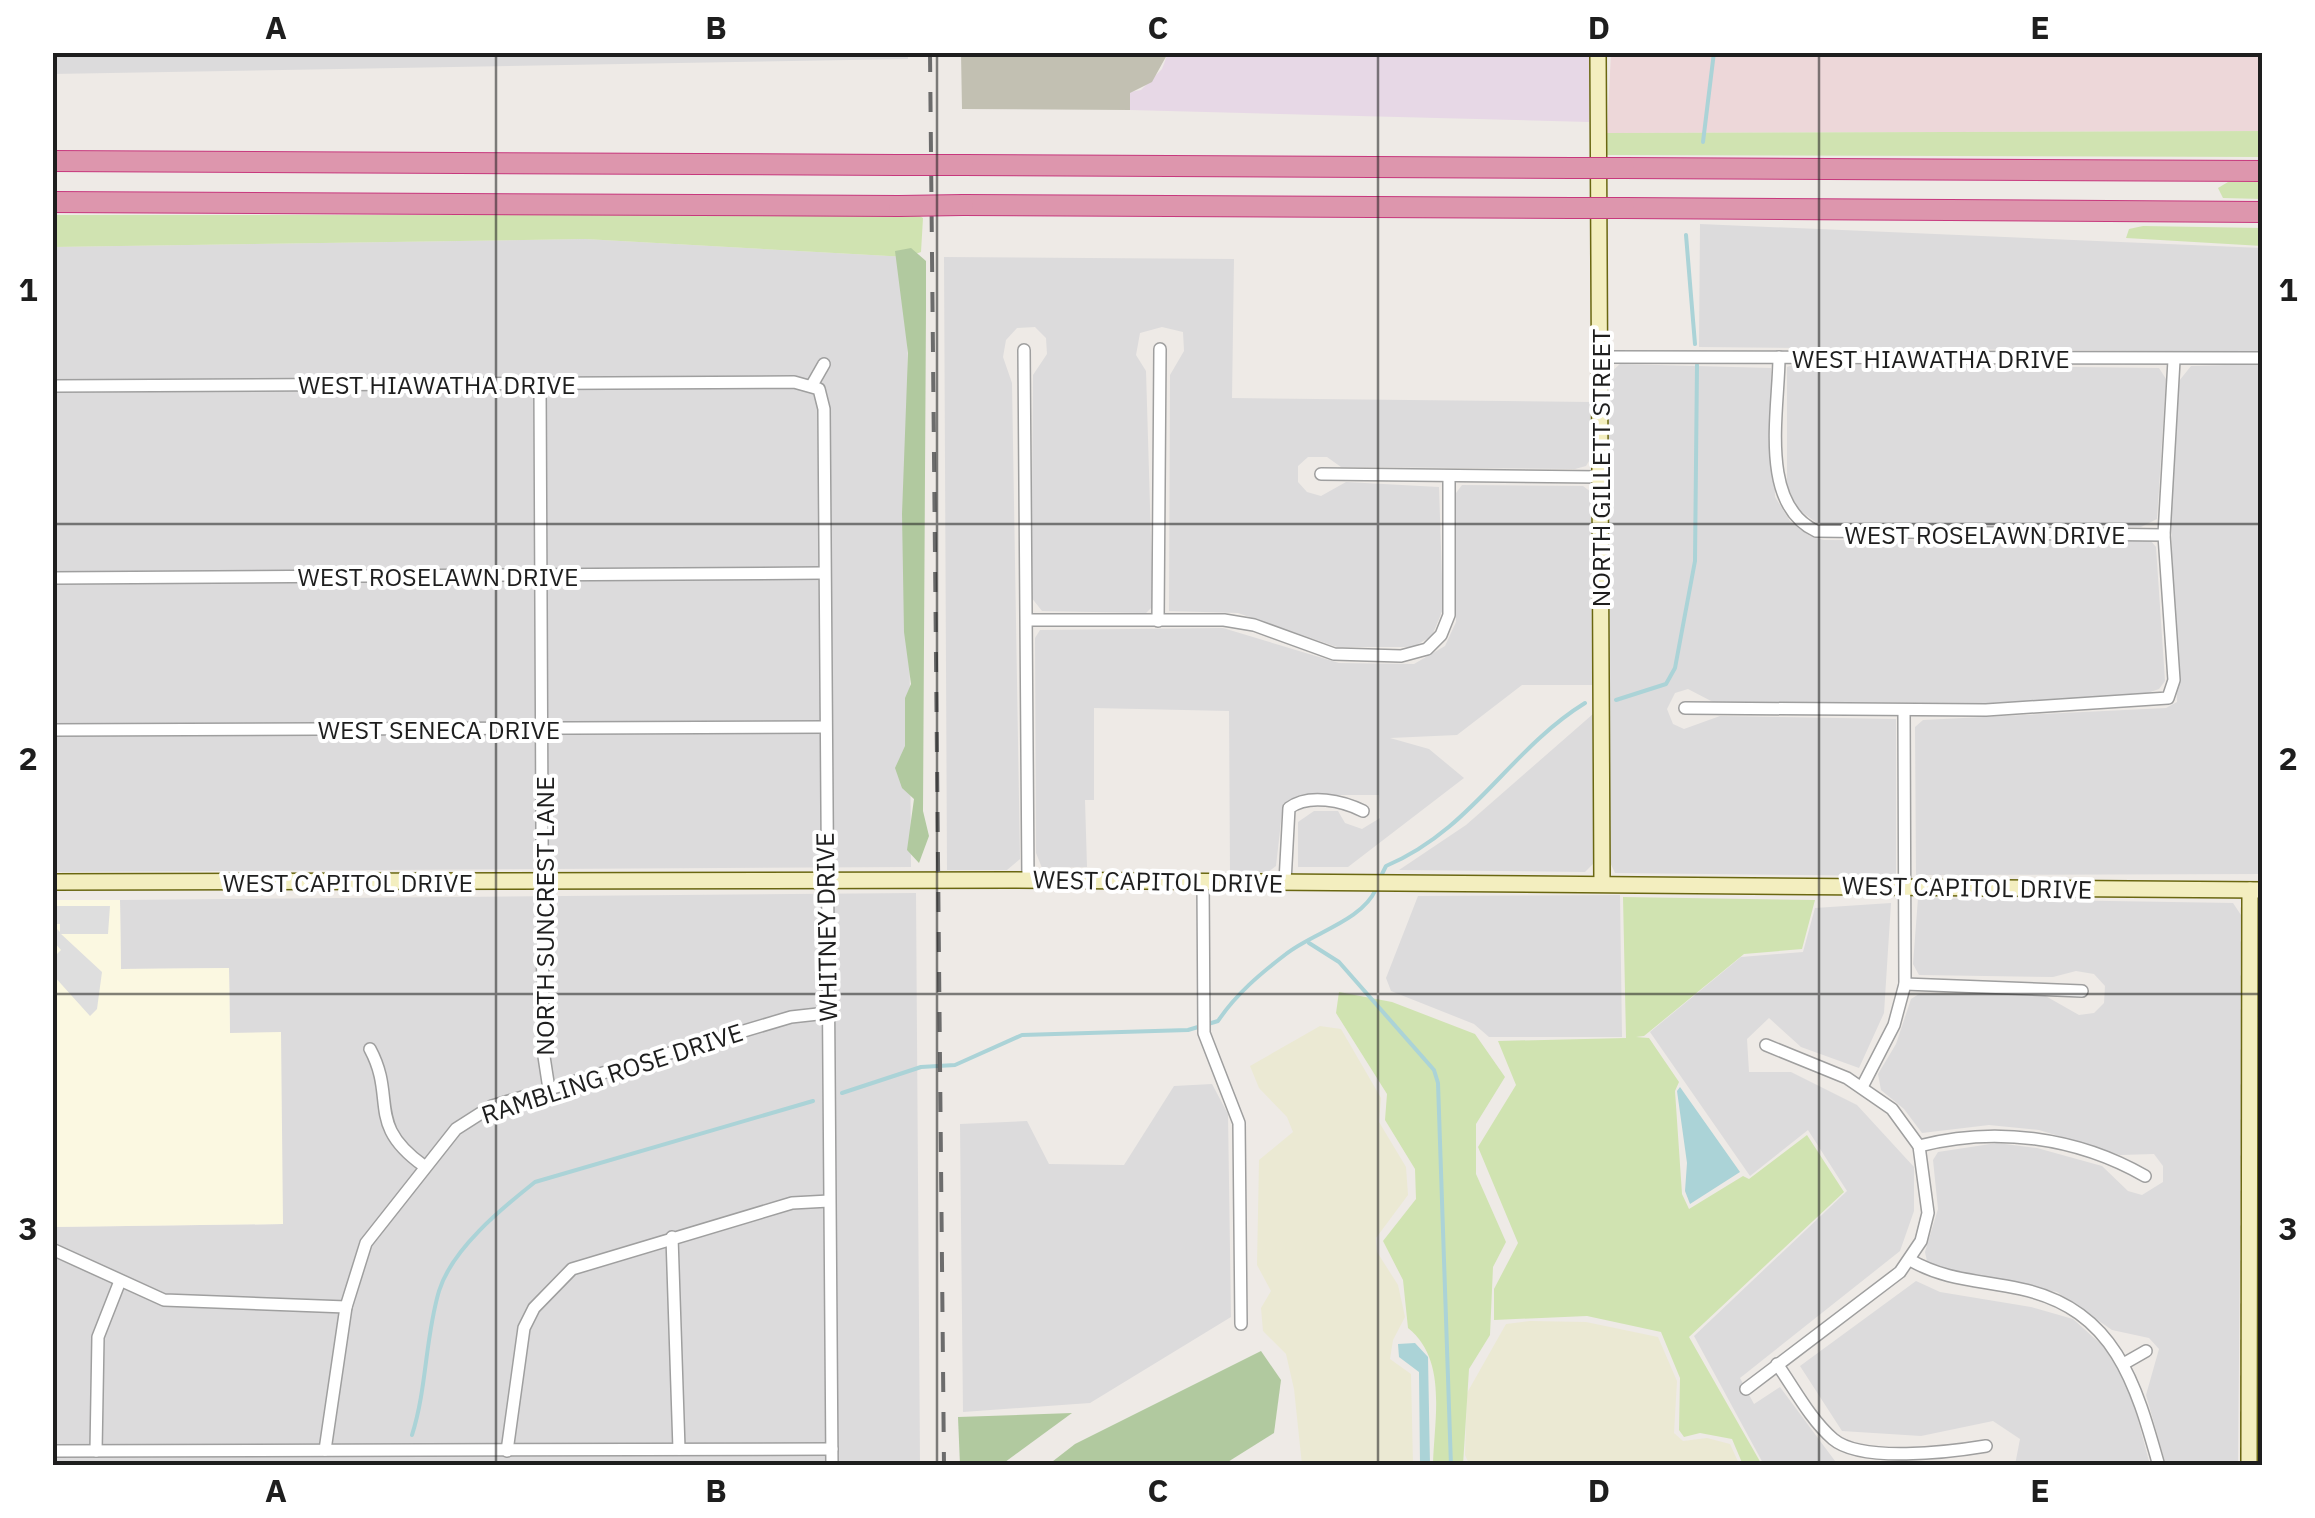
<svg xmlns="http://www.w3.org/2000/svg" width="2315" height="1518" viewBox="0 0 2315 1518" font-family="'IBM Plex Sans',sans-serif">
<rect width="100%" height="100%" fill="#eeeae6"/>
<g fill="#dcdbdc">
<polygon points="908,53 908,59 52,74 53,52"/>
<polygon points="1700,224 2262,248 2262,352 1699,347"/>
<polygon points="585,239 907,257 911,867 53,872 52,247"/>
<polygon points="944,257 1234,259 1232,398 1590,402 1592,456 1586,466 1575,469 1341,467 1327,457 1308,457 1298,466 1298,482 1307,492 1321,496 1346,482 1439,487 1443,609 1432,636 1413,647 1337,647 1238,613 1169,611 1170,375 1184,351 1183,332 1162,327 1140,333 1136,355 1146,371 1153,606 1146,613 1042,611 1031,597 1033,375 1047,354 1046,338 1035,327 1017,328 1006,340 1003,357 1012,383 1020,859 1007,870 947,870"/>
<polygon points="1620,364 1771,368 1775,497 1790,521 1810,536 1824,540 2151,541 2156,547 2165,681 2159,689 2142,695 1991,703 1713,702 1688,689 1675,693 1667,709 1673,724 1684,729 1720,716 1896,719 1896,876 1615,873 1609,860 1609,374"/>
<polygon points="1795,364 2159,368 2166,379 2157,519 2141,527 1818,524 1798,509 1787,485 1787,367"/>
<polygon points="2262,364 2262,874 1916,875 1915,727 1923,720 2166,708 2177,702 2171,523 2179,381 2191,366"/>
<polygon points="1462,485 1583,486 1591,492 1592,685 1522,685 1457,735 1390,738 1429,749 1464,778 1348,867 1298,867 1298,822 1314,811 1338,811 1345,823 1362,829 1380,818 1379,795 1300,795 1283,804 1276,866 1268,872 1230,872 1229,711 1094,708 1094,800 1085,800 1087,867 1042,868 1036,853 1035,638 1040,630 1223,628 1339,663 1414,664 1445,646 1456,622 1456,493"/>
<polygon points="1593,714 1593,864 1585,872 1399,870 1466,825"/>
<polygon points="916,893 920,1465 53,1465 52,1227 283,1224 230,1033 229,968 121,969 120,900"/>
<polygon points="1620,895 1622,1037 1489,1037 1474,1024 1391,991 1386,978 1418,896"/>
<polygon points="1918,898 2233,903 2243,918 2238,1465 2166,1465 2146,1395 2159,1349 2149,1338 2112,1330 2057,1292 1945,1271 1927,1261 1925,1252 1938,1209 1933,1160 1938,1152 1997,1143 2037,1148 2102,1166 2128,1191 2142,1195 2163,1182 2163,1166 2154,1154 2120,1155 2039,1130 1989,1125 1922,1133 1904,1109 1881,1090 1878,1074 1896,1044 1911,999 1919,994 2042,994 2079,1015 2094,1013 2104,1003 2105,986 2094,974 2076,971 2053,977 1919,975 1913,964"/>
<polygon points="2260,902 2262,1465 2257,1466 2257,1465"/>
<polygon points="1891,903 1884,1013 1859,1068 1801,1047 1769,1018 1747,1039 1749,1072 1791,1072 1857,1105 1914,1167 1914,1211 1900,1251 1740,1378 1754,1404 1780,1387 1838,1465 1875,1465 1764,1465 1694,1336 1847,1191 1808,1130 1750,1176 1650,1032 1741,957 1803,952 1815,908"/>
<polygon points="1212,1084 1228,1114 1231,1317 1090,1403 963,1412 960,1124 1027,1121 1049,1164 1124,1165 1174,1086"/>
<polygon points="1916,1281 1940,1292 2031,1307 2073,1319 2103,1346 2119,1371 2132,1397 2150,1465 2015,1465 2020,1439 1993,1421 1921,1436 1842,1431 1800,1366"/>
</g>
<polygon fill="#edd7d9" points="1611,53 2262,53 2262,131 1607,133"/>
<polygon fill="#e7d8e6" points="1168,53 1590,53 1589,122 1130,110 1130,92 1141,90 1162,69"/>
<polygon fill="#fbf8e1" points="52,900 120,900 121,969 229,968 230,1033 281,1032 283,1224 53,1227"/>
<polygon fill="#c2c0b2" points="961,53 1168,52 1168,53 1152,82 1130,93 1130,110 962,109"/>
<g fill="#ebe9d3">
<polygon points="1320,1026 1341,1029 1381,1098 1379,1122 1406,1167 1408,1195 1376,1238 1377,1252 1398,1285 1405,1317 1393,1340 1390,1359 1411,1374 1413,1465 1302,1465 1294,1389 1286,1354 1263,1331 1261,1308 1271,1291 1257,1265 1259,1160 1293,1132 1287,1117 1259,1088 1250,1066"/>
<polygon points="1530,1321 1586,1322 1658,1337 1677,1381 1674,1433 1683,1441 1707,1438 1730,1444 1740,1466 1470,1466 1465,1455 1467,1393 1506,1324"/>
</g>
<g fill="#d0e3b1">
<polygon points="2262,131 2262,157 1607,155 1607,133"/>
<polygon points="2228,182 2262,182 2262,199 2223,198 2218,188"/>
<polygon points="52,215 918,215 923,218 921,252 907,257 585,239 53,247"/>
<polygon points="2143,226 2262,228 2262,246 2126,238 2129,229"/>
<polygon points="1623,897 1815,900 1802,949 1744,954 1644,1036 1636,1037 1649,1038 1679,1082 1675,1091 1682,1194 1689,1209 1743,1176 1749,1179 1807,1135 1844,1192 1689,1337 1762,1465 1743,1465 1732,1439 1700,1433 1684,1437 1679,1430 1680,1378 1661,1332 1587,1316 1494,1320 1494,1289 1518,1243 1478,1147 1516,1085 1498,1041 1626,1038"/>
<path d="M1339,992L1392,1002L1475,1034L1505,1077L1476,1124V1174L1506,1242L1493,1267L1490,1335L1469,1369L1463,1465H1433C1434,1419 1448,1360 1408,1328L1403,1280L1383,1241L1416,1199L1415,1169L1385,1120L1387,1094L1336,1013Z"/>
</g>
<g fill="#b1c99f">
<polygon points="911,248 926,261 926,308 923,811 929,836 919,863 907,850 914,799 902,788 895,768 905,746 905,698 911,684 904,632 902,514 908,353 895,251"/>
<polygon points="1261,1351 1281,1380 1274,1433 1223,1465 1048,1465 1075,1444"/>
<polygon points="1072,1413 1001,1465 960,1465 958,1417"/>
</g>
<polygon fill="#dedede" points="53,906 110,906 108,934 61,934 102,972 97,1009 90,1016 53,975 53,958 61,950 53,941 53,925 60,932 60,924 53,924"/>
<g fill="#abd3d7">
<polygon points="1680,1087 1740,1172 1690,1204 1685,1191 1687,1163 1677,1091"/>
<polygon points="1415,1343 1428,1357 1430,1465 1420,1465 1419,1372 1399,1357 1398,1344"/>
</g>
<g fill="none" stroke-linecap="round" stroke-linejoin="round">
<g stroke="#abd3d7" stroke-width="4">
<polyline points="1703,142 1714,52"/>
<polyline points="1686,235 1695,344"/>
<polyline points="1616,700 1666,684 1675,668 1695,561 1697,365"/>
<path d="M1381,876L1386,866C1472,830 1509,750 1585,703"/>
<polyline points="1309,943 1339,962 1434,1070 1438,1083 1451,1466"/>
<path d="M842,1093L921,1067L955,1065L1022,1035L1188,1030L1218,1021C1236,994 1260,974 1286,954C1312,933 1362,921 1376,889"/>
<path d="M412,1435C427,1388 425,1338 439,1291C452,1249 501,1209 535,1182L813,1101"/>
<polyline points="406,1466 406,1464"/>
</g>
<defs>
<g id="street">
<polyline points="1024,350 1028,880"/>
<polyline points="1599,357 2262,358"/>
<path d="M1779,357C1779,409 1758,504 1816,531L2164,535"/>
<polyline points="540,384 543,1050 549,1089"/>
<polyline points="812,385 824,364"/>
<polyline points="52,386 794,382 819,389 824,409 832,1466"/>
<polyline points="1321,474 1600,477"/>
<polyline points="52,578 824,573"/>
<polyline points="1027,620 1224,620 1254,625 1334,654 1401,656 1427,649 1441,635 1449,615 1449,476"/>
<polyline points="1158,621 1160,349"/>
<polyline points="1685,708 1986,710 2168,698 2174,680 2164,535 2174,360"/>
<polyline points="52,730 825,727"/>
<polyline points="1203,882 1204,1033 1239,1123 1241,1324"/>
<path d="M1285,882L1289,808C1309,793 1343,801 1363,811"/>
<polyline points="1905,984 2082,991"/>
<path d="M370,1049C397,1099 365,1124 424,1166"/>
<polyline points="1862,1087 1894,1025 1905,984 1904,711"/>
<path d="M1919,1146C1995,1126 2077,1137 2145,1176"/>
<polyline points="672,1237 679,1449"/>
<polyline points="52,1249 164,1300 346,1307"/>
<path d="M1910,1260C1947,1281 1980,1280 2021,1289C2115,1309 2136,1384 2159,1466"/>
<polyline points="2125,1363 2146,1351"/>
<path d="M1777,1364C1794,1388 1810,1419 1833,1439C1861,1463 1950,1452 1986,1446"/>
<polyline points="1746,1389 1900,1272 1921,1241 1928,1213 1919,1146 1892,1109 1847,1078 1766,1045"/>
<polyline points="325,1450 346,1307 366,1243 456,1129 492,1106 791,1017 827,1013"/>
<polyline points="52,1451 832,1449"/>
<polyline points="96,1451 98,1337 120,1281"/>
<polyline points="507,1451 524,1328 534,1308 572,1269 792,1203 829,1201"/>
</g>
<g id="secondary">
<polyline points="1598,52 1602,884"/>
<polyline points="52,882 1012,880 2262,890"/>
<polyline points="2249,1466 2250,890"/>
</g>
<g id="highway">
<polyline points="52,161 898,165"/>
<polyline points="963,165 1572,168"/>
<polyline points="1624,168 2262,171"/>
<polyline points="52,202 899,206"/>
<polyline points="963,205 1572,208"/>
<polyline points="1624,208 2262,212"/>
</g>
</defs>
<use href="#street" stroke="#9f9f9f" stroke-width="14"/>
<use href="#secondary" stroke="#6a6711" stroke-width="18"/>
<use href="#highway" stroke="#c7387d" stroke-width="22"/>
<use href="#street" stroke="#fff" stroke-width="11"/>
<use href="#secondary" stroke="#f3eebf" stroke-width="15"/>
<use href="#highway" stroke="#dd96ad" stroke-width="20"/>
<polyline stroke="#6c6c6c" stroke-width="4" stroke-dasharray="20 20" stroke-linecap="butt" points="930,52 944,1466"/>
<defs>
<g id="highway-bridge">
<polyline points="898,165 963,165"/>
<polyline points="1572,168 1624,168"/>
<polyline points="899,206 963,205"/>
<polyline points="1572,208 1624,208"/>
</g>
</defs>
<use href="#highway-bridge" stroke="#c7387d" stroke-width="22" stroke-linecap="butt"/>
<use href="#highway-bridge" stroke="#dd96ad" stroke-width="20"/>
</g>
<path fill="none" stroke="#1e1e1e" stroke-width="2.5" stroke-opacity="0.55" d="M496,52V1466M937,52V1466M1378,52V1466M1819,52V1466M52,524H2262M52,994H2262"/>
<g text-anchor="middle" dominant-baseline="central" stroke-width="8" stroke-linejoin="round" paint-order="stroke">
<g font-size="25" fill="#1e1e1e" stroke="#fff">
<text x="1931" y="358">WEST HIAWATHA DRIVE</text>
<text x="437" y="384">WEST HIAWATHA DRIVE</text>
<text transform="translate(1600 468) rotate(-90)">NORTH GILLETT STREET</text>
<text x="1985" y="534">WEST ROSELAWN DRIVE</text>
<text x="438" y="576">WEST ROSELAWN DRIVE</text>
<text x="439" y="729">WEST SENECA DRIVE</text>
<text transform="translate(1158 881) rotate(1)">WEST CAPITOL DRIVE</text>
<text x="348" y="882">WEST CAPITOL DRIVE</text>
<text transform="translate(1967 887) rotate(1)">WEST CAPITOL DRIVE</text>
<text transform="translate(544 916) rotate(-90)">NORTH SUNCREST LANE</text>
<text transform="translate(826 927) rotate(-91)">WHITNEY DRIVE</text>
<text transform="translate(612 1073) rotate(-18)">RAMBLING ROSE DRIVE</text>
</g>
</g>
<rect width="2315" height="1518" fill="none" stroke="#ffffff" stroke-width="110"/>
<rect x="55" y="55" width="2205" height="1408" fill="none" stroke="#1e1e1e" stroke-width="4"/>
<g font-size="32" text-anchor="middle" font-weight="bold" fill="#1e1e1e">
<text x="276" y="39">A</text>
<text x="716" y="39">B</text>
<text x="1158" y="39">C</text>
<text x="1599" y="39">D</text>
<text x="2040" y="39">E</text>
<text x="28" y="301">1</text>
<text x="2288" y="301">1</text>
<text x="28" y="770">2</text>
<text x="2288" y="770">2</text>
<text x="28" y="1240">3</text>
<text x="2288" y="1240">3</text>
<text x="276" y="1502">A</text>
<text x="716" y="1502">B</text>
<text x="1158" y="1502">C</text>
<text x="1599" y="1502">D</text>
<text x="2040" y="1502">E</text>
</g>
</svg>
